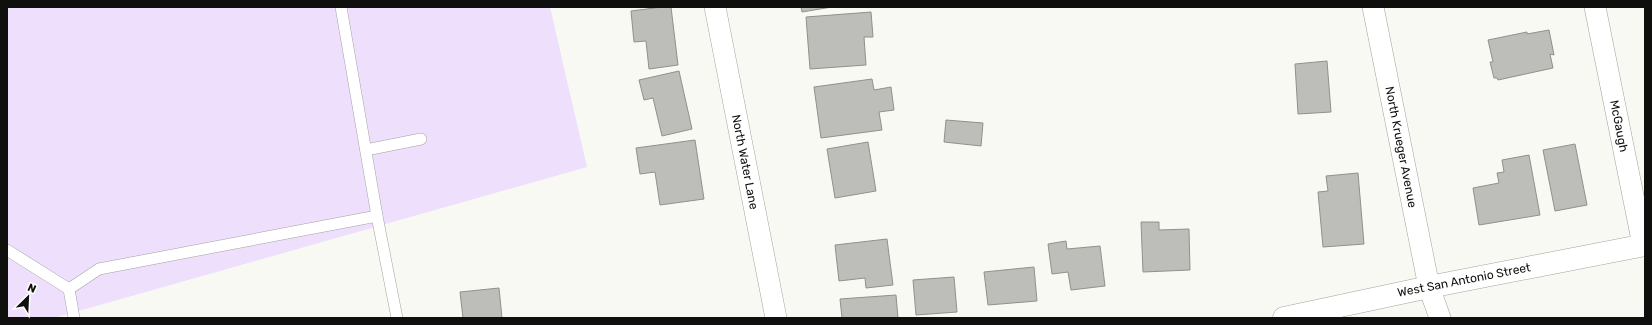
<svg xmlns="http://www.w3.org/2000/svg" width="1652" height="325" viewBox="0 0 1652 325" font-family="Rubik,sans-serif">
<rect width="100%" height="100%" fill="#f9f9f4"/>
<polygon fill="#eedffc" points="7,7 550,7 587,167 54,318 7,318"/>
<g fill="#bdbeb9" stroke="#90908c">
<polygon points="662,7 671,7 678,65 649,69 646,41 634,42 631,11"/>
<polygon points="801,7 832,7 802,12"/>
<polygon points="871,12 873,37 864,37 866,65 810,69 806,17"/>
<polygon points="1549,30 1554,55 1550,54 1553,68 1498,80 1497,78 1494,78 1490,62 1493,62 1488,40 1527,32 1527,34"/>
<polygon points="1327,61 1331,112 1298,114 1295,64"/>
<polygon points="679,71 692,129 662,136 653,98 644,100 639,80"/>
<polygon points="872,79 874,90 891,87 894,110 879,112 882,130 821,138 814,87"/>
<polygon points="946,120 983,123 981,146 944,142"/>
<polygon points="695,140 704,199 660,205 655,172 640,174 636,148"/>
<polygon points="868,142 876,191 835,198 827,149"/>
<polygon points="1575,144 1587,205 1555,211 1543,150"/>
<polygon points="1529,155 1540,215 1479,225 1473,188 1499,183 1497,173 1504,172 1502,160"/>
<polygon points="1358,173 1364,244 1323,247 1318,192 1328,191 1326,176"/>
<polygon points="1141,222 1159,222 1159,230 1189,229 1190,270 1143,272"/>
<polygon points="887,239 893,285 866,288 865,278 839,281 835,245"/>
<polygon points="1066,241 1067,249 1100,246 1105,286 1071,290 1068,272 1052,274 1048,244"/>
<polygon points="1034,267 1037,301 988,305 984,272"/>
<polygon points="954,277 957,312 916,315 913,280"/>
<polygon points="499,288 502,318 463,318 460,292"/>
<polygon points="896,295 898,318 842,318 840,299"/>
</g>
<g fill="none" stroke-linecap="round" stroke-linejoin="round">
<defs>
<g id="service">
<polyline points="341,7 377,216 397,318"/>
<polyline points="366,150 421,139"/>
<polyline points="7,250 69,289 74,318"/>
<polyline points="69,289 99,269 377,216"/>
</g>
<g id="minor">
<polyline points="715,7 776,318"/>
<polyline points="1373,7 1429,287 1440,318"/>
<polyline points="1595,7 1643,245"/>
</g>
<polyline id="tertiary" points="1284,318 1429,287 1645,245"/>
</defs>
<use href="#service" stroke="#a3a39f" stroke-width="12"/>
<use href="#minor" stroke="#a3a39f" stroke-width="22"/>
<use href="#tertiary" stroke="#a3a39f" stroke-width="23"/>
<use href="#service" stroke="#fff" stroke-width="11"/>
<use href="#minor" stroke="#fff" stroke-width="21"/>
<use href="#tertiary" stroke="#fff" stroke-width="22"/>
</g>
<g text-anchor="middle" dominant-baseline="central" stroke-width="3.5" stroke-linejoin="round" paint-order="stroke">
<g font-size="12" fill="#0f0f0e" stroke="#fff">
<text transform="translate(1619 126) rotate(79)">McGaugh</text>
<text transform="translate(1401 147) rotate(79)">North Krueger Avenue</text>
<text transform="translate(745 162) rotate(79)">North Water Lane</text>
<text transform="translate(1464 280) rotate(-11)">West San Antonio Street</text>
</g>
</g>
<rect width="1652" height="325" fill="none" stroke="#0f0f0e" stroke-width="16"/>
<g transform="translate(28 297) rotate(24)" stroke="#ffffff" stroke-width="3" paint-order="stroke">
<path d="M0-3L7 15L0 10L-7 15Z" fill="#0f0f0e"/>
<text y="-6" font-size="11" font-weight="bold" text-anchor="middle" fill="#0f0f0e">N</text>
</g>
</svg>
